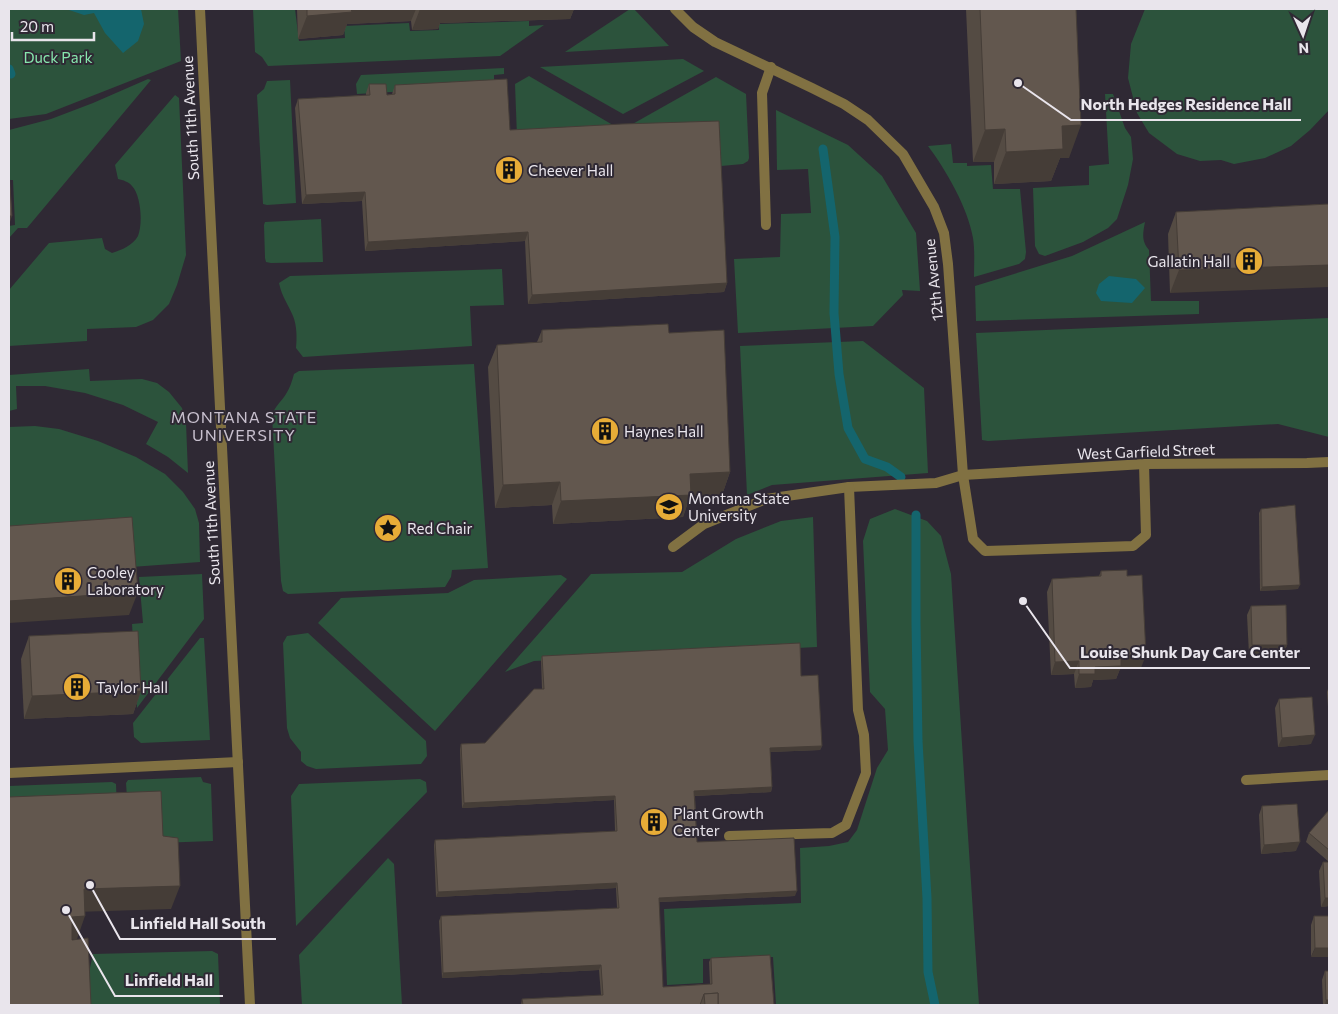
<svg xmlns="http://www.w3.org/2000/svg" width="1338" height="1014" viewBox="0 0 1338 1014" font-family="Commissioner,sans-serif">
<rect width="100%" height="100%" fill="#2f2934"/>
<g fill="#2c533c">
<polygon points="9,9 178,9 181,61 46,114 9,119"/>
<polygon points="253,9 295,9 299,41 345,38 344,26 409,23 410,31 439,30 439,24 529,21 529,26 544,25 500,56 268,66 262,57 255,52"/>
<polygon points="630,9 634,9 669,46 565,52"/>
<polygon points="1145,9 1329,9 1329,110 1310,130 1291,146 1265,158 1234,164 1221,160 1200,161 1177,154 1149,133 1137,113 1128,78 1131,44"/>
<polygon points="683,59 704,71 623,114 540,67"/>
<polygon points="504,68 504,74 494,75 494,86 357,94 356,84 361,75"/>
<polygon points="529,76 618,128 517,137 515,84"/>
<polygon points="716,77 746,94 749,158 748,161 743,164 721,166 629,126"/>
<polygon points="148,79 151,80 27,228 18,228 9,238 9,226 15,225 13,180 9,180 9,130 51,119 93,103"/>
<polygon points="290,80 296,203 267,205 263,204 257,95 264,89 267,81"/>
<polygon points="1105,94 1113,94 1125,128 1131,137 1133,159 1128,185 1117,219 1108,228 1083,242 1045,256 1039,254 1035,246 1033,188 1089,185 1089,166 1109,164"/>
<path d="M175,95L179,98L186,255L177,285L169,304L153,320L136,327L87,329V341L9,346V290L49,243L102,238L105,249L112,253C122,250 133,245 138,236C143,224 141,195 132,186C129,182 123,180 118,179L115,165Z"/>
<polygon points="776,110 848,145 882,176 916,233 920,291 902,290 903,295 873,326 738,333 734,259 780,257 781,214 811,213 808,169 777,170"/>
<path d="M951,144L953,163H967V166L991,165L993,189H1020L1026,252L1025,259L1019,264L974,277C974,264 975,251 973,238C968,208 946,170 928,146Z"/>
<polygon points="321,219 323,262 271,263 266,262 265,258 264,225 265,222"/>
<path d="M1145,222C1143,233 1141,241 1149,250L1151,301H1199V314L976,321L975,286L1072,256Z"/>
<path d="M502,269L504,305L470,306L472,346L303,357L296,348C297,338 297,326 293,316C288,304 282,297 279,283L290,276Z"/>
<polygon points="1329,318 1329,437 1278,424 988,441 982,440 976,333"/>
<polygon points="863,341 924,388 928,473 772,485 747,495 740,346"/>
<path d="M474,364L488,568L452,570L451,577L445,587L288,594L283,591L281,581L272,415C275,406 282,401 286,394C290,388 292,381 294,374L299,371Z"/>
<polygon points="89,369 90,381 142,379 157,383 169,392 182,408 186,423 188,473 168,457 146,444 158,422 123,405 85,393 45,386 16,386 17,409 9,411 9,375"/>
<polygon points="35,426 59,429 98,441 136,457 165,474 183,492 195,509 199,523 200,562 131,567 9,536 9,427"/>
<polygon points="895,509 927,521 941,536 951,574 979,1005 776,1005 773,957 703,959 703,983 667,985 664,909 801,903 800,848 829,846 848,842 857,830 877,768 888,750 885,709 870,692 863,541 870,519"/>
<polygon points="813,517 817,647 534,661 505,672 591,574 682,572 736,539 781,521"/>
<polygon points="202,574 204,619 137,708 132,624 143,623 139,577"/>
<polygon points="561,575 567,579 435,731 318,623 341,598 448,593 474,580"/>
<polygon points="308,633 426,741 427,756 421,764 316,769 307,766 301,761 301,752 290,738 287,728 283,643 287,636"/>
<polygon points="200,638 204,638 210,740 141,743 134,737 133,723"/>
<polygon points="201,777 203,782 211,784 213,841 158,843 128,812 126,783 128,780"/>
<polygon points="420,779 426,782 427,792 296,926 291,796 299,784"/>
<polygon points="112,782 116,784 117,812 9,817 9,786"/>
<polygon points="388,858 394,864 402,1005 302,1005 299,955"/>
<polygon points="212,951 218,954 220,1005 89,1005 88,977 93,954"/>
</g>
<g fill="#14656d">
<polygon points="66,9 141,9 144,24 138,41 123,53 105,33 94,13 84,15"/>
<polygon points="1109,276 1136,279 1145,288 1132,303 1101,301 1096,293 1099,284"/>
</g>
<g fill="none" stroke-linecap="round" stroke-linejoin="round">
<g stroke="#14656d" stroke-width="9">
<polyline points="9,69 11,74"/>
<polyline points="823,149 835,237 834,313 839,374 848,428 865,459 887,467 901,477"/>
<polyline points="916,515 916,622 918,741 927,898 928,972 935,1005"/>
</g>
<g stroke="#817142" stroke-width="10">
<polyline points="766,225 762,93 771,67"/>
<polyline points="673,547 704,524 766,499 849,487 936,483 963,475 973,539 985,551 1133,546 1146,535 1144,464"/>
<polyline points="9,773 238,762"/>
<polyline points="729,836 832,833 846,825 866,773 864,735 858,710 849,487"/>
</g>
<g stroke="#817142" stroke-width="10">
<polyline points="675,9 693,27 715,42 812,88 844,104 868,120 903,154 934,207 944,233 948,264 963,475 1144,464 1307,463 1329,462"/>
<polyline points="1246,780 1329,775"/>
</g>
<polyline stroke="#817142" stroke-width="10" points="200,9 250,1005"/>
</g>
<g fill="#544b43">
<polygon points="297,9 574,9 570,19 440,23 438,29 412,30 411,21 347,24 343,35 298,39"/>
<polygon points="966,9 1076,9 1069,158 1060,158 1051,181 994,184 994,162 973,162"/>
<polygon points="369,84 387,95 392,94 395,85 510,130 727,283 724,292 528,304 525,241 365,251 362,201 302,204 295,108 298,99 366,95 366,93"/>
<polygon points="1329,204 1170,293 1168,234 1176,212"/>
<polygon points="542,330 669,333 730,472 722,495 690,496 683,517 553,524 552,505 495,508 488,367 497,345 537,342"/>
<polygon points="1261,509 1298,589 1260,591 1259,513"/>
<polygon points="1101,571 1127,576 1141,668 1120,669 1116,679 1093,680 1091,687 1075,688 1074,674 1051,675 1047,592 1052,579 1099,576"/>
<polygon points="1251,606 1287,645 1284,653 1249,654 1247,615"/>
<polygon points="29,636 141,691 133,714 24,719 21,659"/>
<polygon points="542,656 801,676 822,746 820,750 770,752 772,787 771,792 695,796 697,842 795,896 659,902 663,987 710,984 709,962 711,958 774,1005 521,1005 522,999 601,995 599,970 442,978 439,921 441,916 617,908 616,888 436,897 434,845 435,840 615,831 614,800 462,808 460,749 461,744 485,743 542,689 541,660"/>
<polygon points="1329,686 1329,722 1327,692"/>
<polygon points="1279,699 1311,744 1278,747 1275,708"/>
<polygon points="1262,806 1296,851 1261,854 1259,815"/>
<polygon points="1329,810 1329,862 1306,842 1309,833"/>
<polygon points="1323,862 1329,862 1329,906 1321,907 1319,871"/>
<polygon points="1314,916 1329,916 1311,957 1311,925"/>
<polygon points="1325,971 1329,1005 1323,1005 1322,980"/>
</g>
<g fill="#453d37">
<polygon points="348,9 416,9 411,21 347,24 343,35 298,39 307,16"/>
<polygon points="420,9 574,9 570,19 440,23 438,29 412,30"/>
<polygon points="1081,125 1069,158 1060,158 1051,181 994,184 1006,152 1062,126"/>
<polygon points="1005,129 994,162 973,162 985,130"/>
<polygon points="365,192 362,201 302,204 306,195"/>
<polygon points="9,216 12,216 9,225"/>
<polygon points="528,232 525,241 365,251 368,242"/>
<polygon points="1329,265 1329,287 1170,293 1179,270"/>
<polygon points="727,283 724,292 528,304 532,295"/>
<polygon points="730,472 722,495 690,496 683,517 553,524 561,501 690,474"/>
<polygon points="560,482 552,505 495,508 503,485"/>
<polygon points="1300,585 1298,589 1260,591 1262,587"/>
<polygon points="138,592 129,615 9,623 9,601"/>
<polygon points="1252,645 1287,645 1284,653 1249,654"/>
<polygon points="1146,655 1141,668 1120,669 1116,679 1093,680 1091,687 1075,688 1079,674 1095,667 1121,656"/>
<polygon points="1079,661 1074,674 1051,675 1055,662"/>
<polygon points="141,691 133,714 24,719 32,696"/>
<polygon points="1315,735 1311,744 1278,747 1282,738"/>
<polygon points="822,746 820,750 769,752 770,748"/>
<polygon points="772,787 771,792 693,796 694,791"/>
<polygon points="615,796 614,800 462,808 464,803"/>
<polygon points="1300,842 1296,851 1261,854 1264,845"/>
<polygon points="617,883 616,888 436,897 438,892"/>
<polygon points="180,886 171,909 75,912 84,889"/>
<polygon points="797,891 795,896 657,902 659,898"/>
<polygon points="1325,898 1329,898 1329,906 1321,907"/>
<polygon points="85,916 77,939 63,940 72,917"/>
<polygon points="1315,948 1329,948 1329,957 1311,957"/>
<polygon points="601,965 599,970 442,978 443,973"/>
<polygon points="1326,1000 1329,1000 1329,1005 1325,1005"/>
</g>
<g fill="#62574e" stroke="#453d37">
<polygon points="307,9 351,9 352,12 307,16"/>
<polygon points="980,9 1076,9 1081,125 1062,126 1063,149 1006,152 1005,129 985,130"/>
<polygon points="507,79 510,130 622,124 719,121 727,283 532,295 528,232 368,242 365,192 306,195 298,99 370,95 369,84 386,84 387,95 395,94 395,85"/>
<polygon points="9,171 12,216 9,216"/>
<polygon points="1329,204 1329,265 1179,270 1176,212"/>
<polygon points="668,324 669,333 724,330 730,472 690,474 691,495 561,501 560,482 503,485 497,345 542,342 542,330"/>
<polygon points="1295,505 1300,585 1262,587 1261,509"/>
<polygon points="132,517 138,592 9,601 9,526"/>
<polygon points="1127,570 1127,576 1142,575 1146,655 1121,656 1121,666 1095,667 1095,674 1079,674 1079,661 1055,662 1052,579 1101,576 1101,571"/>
<polygon points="1286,605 1287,645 1252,645 1251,606"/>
<polygon points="138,631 141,691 32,696 29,636"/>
<polygon points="800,643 801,676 818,675 822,746 770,748 772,787 694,791 697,842 794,838 797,891 659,898 663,987 712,984 711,958 770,955 774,1005 718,1005 718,993 704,994 700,1005 523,1005 522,999 603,995 601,965 443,973 441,916 619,908 617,883 438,892 435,840 617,831 615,796 464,803 461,744 485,743 534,689 544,689 542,656"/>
<polygon points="1312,697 1315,735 1282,738 1279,699"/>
<polygon points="161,791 163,836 178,838 180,886 84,889 85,916 72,917 72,940 88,938 91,1005 9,1005 9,797"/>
<polygon points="1297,804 1300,842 1264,845 1262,806"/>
<polygon points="1329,810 1329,850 1309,833"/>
<polygon points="1323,862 1329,862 1329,898 1325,898"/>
<polygon points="1314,916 1329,916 1329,948 1315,948"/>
<polygon points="1325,971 1329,971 1329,1000 1326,1000"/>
<polygon points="718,993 718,1005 705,1005 704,994"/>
</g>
<defs>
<symbol id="building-disc" viewBox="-11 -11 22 22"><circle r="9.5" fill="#e7ac37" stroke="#2f2934"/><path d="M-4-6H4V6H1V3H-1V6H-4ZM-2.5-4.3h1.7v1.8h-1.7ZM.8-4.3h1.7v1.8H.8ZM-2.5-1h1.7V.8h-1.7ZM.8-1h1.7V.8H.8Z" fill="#111"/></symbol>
<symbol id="university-disc" viewBox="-11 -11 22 22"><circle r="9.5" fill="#e7ac37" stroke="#2f2934"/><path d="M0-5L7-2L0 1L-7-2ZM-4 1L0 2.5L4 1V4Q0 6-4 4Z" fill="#111"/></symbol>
<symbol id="sight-disc" viewBox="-11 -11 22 22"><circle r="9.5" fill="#e7ac37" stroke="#2f2934"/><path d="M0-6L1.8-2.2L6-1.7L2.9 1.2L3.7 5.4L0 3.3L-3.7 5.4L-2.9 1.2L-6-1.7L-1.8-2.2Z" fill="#111"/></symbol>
</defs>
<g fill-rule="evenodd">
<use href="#building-disc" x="493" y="154" width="32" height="32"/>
<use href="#building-disc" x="1233" y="245" width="32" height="32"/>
<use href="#building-disc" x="589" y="415" width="32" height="32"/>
<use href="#university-disc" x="653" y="491" width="32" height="32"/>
<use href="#sight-disc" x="372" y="512" width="32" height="32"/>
<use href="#building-disc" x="52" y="565" width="32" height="32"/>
<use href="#building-disc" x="61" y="671" width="32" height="32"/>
<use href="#building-disc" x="638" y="806" width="32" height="32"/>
</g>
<g text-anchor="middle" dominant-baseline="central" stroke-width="4" stroke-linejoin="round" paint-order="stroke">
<g font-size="15" fill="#87e6ad" stroke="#2f2934">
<text x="58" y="57">Duck Park</text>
</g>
<g font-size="15" fill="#e9e5ec" stroke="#2f2934">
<text transform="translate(190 118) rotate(-93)">South 11th Avenue</text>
<text transform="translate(933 280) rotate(-96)">12th Avenue</text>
<text transform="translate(1146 451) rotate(-2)">West Garfield Street</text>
<text transform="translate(211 523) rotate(-93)">South 11th Avenue</text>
</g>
<g font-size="15" fill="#e9e5ec" stroke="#2f2934" text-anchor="start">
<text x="528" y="170">Cheever Hall</text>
<text x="1230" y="261" text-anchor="end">Gallatin Hall</text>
<text x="624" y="431">Haynes Hall</text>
<text x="688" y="498">Montana State<tspan x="688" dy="17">University</tspan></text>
<text x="407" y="528">Red Chair</text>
<text x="87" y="572">Cooley<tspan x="87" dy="17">Laboratory</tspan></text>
<text x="96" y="687">Taylor Hall</text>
<text x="673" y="813">Plant Growth<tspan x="673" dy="17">Center</tspan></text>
</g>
<g font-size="16" letter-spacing="1" fill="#c8c0ce" stroke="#2f2934">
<text x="244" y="416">MONTANA STATE<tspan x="244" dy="18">UNIVERSITY</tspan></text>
</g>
</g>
<path fill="none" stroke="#e9e5ec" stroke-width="2" d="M1018 83L1071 120H1301M1023 601L1070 668H1310M90 885L120 939H276M66 910L115 996H223"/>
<g fill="#e9e5ec" stroke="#2f2934" stroke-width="2">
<circle cx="1018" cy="83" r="5"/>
<circle cx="1023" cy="601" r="5"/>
<circle cx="90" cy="885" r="5"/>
<circle cx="66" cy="910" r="5"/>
</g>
<g font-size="16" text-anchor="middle" font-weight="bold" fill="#e9e5ec" stroke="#2f2934" stroke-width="4" stroke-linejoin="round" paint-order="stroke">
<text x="1186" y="110">North Hedges Residence Hall</text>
<text x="1190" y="658">Louise Shunk Day Care Center</text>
<text x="198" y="929">Linfield Hall South</text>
<text x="169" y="986">Linfield Hall</text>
</g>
<rect width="1338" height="1014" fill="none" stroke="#e9e5ec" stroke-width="20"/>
<g transform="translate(1303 35) rotate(177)" stroke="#2f2934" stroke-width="4" paint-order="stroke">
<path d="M0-4L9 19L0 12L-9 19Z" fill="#e9e5ec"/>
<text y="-8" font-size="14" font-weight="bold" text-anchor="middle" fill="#e9e5ec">N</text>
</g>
<path d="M12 32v8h82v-8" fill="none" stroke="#e9e5ec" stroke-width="2.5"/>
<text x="20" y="32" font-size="15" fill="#e9e5ec" stroke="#2f2934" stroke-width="4" paint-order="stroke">20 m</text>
</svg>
